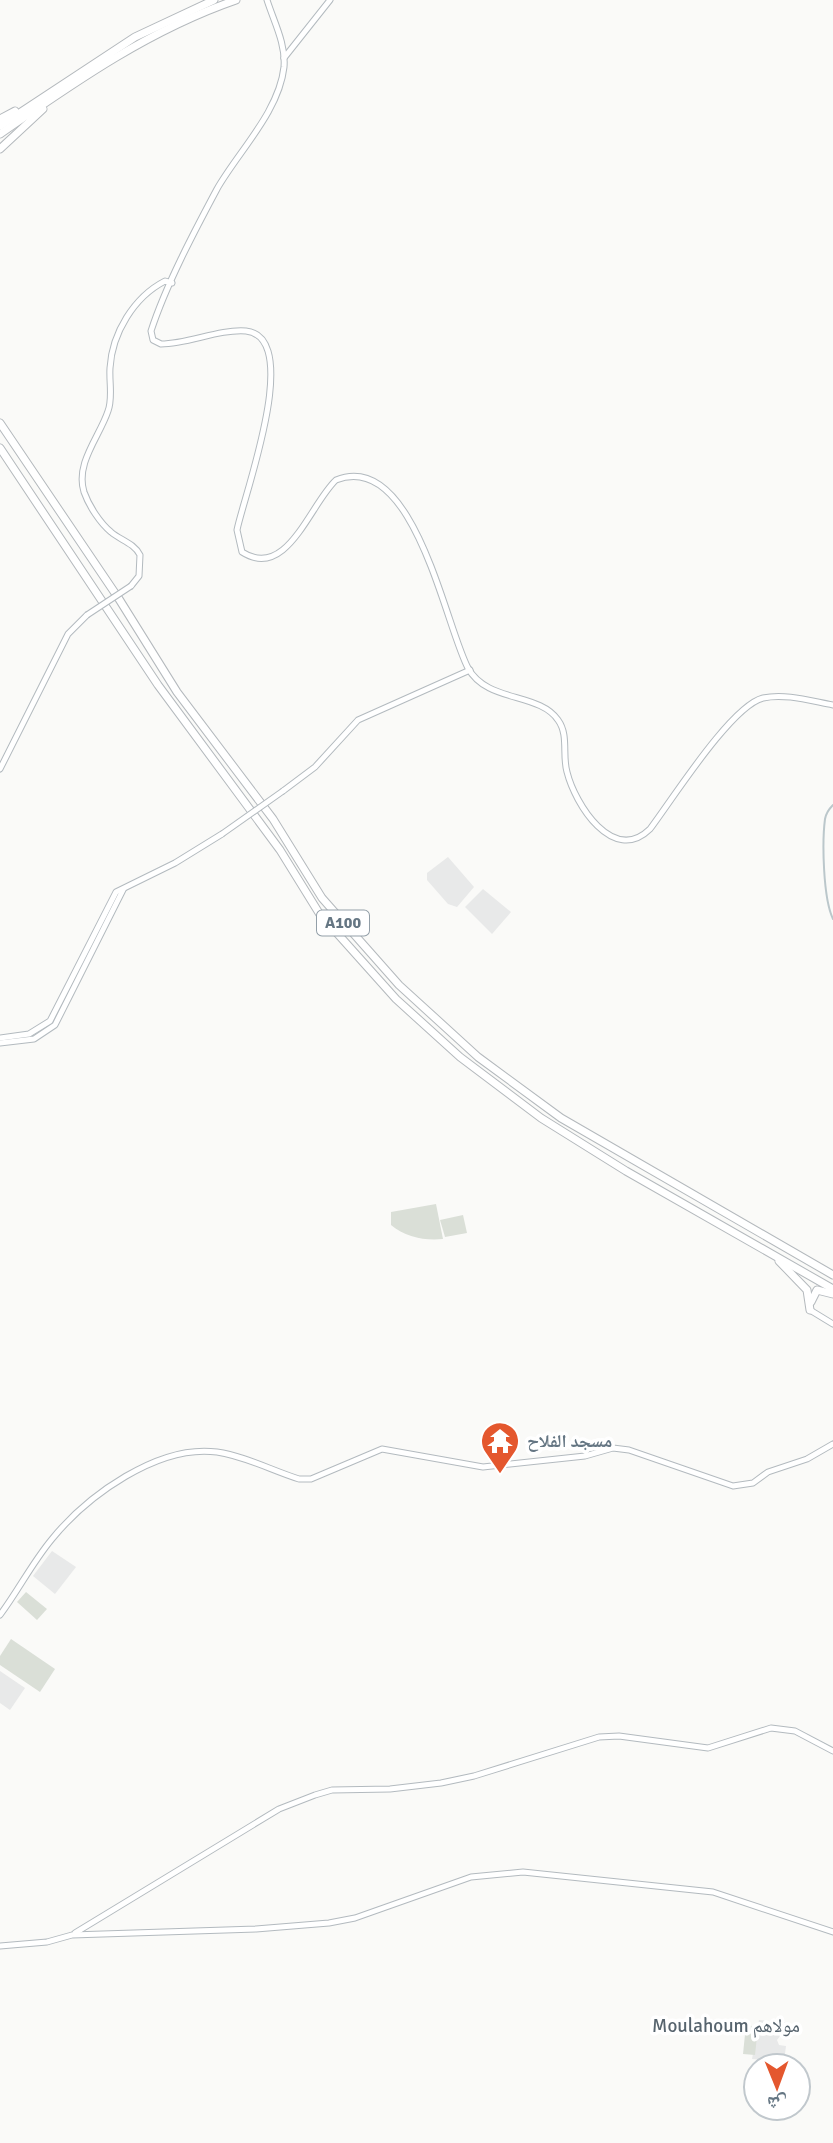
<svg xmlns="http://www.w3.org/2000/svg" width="833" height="2143" viewBox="0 0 833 2143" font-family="Signika,'Noto Naskh Arabic',sans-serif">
<rect width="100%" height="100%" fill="#fafaf8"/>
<g fill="#e8e9e9">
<polygon points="448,857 474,887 457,907 448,904 427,880 427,873"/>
<polygon points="483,889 511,912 492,934 465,907"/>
<polygon points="52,1551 76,1567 55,1594 33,1576"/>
<polygon points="0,1671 25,1688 10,1710 0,1703"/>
<polygon points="759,2020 789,2023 787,2037 780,2036 777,2040 779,2045 786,2046 784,2061 752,2059"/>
</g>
<g fill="#dadfd7">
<path d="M436,1204L443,1239C425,1241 405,1237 391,1225V1212Z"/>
<polygon points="463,1215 467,1233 445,1237 440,1220"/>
<polygon points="26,1592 47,1609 37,1620 17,1602"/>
<polygon points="11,1639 55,1669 40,1692 0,1665 0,1656"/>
<polygon points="746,2025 758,2027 755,2055 743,2054"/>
</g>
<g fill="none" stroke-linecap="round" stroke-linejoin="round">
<path stroke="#bbc7cb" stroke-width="2" d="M833,805C829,809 826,813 825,819C822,842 823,898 833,919"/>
<defs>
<g id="secondary">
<path d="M267,0C274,22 286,44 284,67C279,112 238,152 217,189C194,232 166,285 151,331L153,340L161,344C189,344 218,329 246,331C304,337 243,498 237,530L242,552C287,581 310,504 336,480C414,449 445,625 468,668C487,703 539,692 558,720C569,735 562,755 567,772C575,804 613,865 650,829C672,800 731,706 763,698C785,693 811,701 833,705"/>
<polyline points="284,58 330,0"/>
<path d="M131,586L139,576L140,555C134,543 120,540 111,532C100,523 89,506 84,492C75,463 100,436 108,411C113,398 109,382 110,368C112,333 134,297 165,281L172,283"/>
<polyline points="0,769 68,634 87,615"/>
<polyline points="283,791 315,767 358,720 470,670"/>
<polyline points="0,1038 29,1034 50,1021 116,892 175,863 222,834"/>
<polyline points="0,1043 34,1039 55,1025 123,890"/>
<polyline points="810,1310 833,1324"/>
<path d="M0,1615C18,1591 32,1563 52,1539C87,1496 158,1444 217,1452C245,1456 273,1471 299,1479H311L382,1449L483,1467L585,1456L613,1448L629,1450L733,1486L753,1483L768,1472L807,1459L833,1444"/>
<polyline points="75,1933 279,1809 315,1795 332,1790 390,1789 441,1783 474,1776 599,1737 619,1736 708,1748 771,1728 795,1731 833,1751"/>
<polyline points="0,1946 47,1942 72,1935 256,1929 329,1923 355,1918 471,1877 523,1872 713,1892 833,1932"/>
</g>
<g id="highway">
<polyline points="0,119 15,111"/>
<polyline points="0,126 135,37 214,0"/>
<path d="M0,134C75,82 149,30 236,0"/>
<polyline points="0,149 43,109"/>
<polyline points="0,423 119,599 177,692 273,819 322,898 399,985 478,1057 561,1118 833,1275"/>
<polyline points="0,448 158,685 280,850 319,913 396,999 460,1057 541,1118 626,1171 833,1289"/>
<polyline points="779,1261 807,1290 810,1310"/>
<polyline points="811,1302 817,1290 833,1294"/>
</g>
</defs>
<use href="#secondary" stroke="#b3babf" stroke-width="7"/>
<use href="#highway" stroke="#b4b9bd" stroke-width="9"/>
<use href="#secondary" stroke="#fff" stroke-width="5"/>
<use href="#highway" stroke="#fff" stroke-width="7"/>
<defs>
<g id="secondary-bridge">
<polyline points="87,615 131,586"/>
<polyline points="222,834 283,791"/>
</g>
</defs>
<use href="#secondary-bridge" stroke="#b3babf" stroke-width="7" stroke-linecap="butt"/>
<use href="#secondary-bridge" stroke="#fff" stroke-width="5"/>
</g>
<defs>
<symbol id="temple-pin" viewBox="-11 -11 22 30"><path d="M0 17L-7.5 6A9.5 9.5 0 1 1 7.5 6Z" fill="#e4572e" stroke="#fff"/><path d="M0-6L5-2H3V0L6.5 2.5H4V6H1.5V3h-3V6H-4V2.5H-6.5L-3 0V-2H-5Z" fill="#fff"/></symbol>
</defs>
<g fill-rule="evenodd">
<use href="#temple-pin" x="478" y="1419" width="44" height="60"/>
</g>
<g text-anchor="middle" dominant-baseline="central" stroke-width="7" stroke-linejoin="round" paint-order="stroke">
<rect fill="#fff" stroke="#939fa8" stroke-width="2" x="317" y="910.5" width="52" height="25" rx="5"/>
<g font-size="16" font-weight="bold" fill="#657683">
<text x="343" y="923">A100</text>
</g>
<g font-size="18" font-weight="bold" fill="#657683" stroke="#fff" text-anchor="start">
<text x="527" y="1441">مسجد الفلاح</text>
</g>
<g font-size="19" fill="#57646e" stroke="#fff">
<text x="726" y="2026">Moulahoum مولاهم</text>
</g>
</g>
<g transform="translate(777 2087) rotate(179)"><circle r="33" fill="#ffffff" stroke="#c1c8cd" stroke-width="2"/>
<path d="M0-5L12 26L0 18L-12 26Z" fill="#e4572e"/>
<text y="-10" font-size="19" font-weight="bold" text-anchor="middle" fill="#657683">ش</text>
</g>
</svg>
